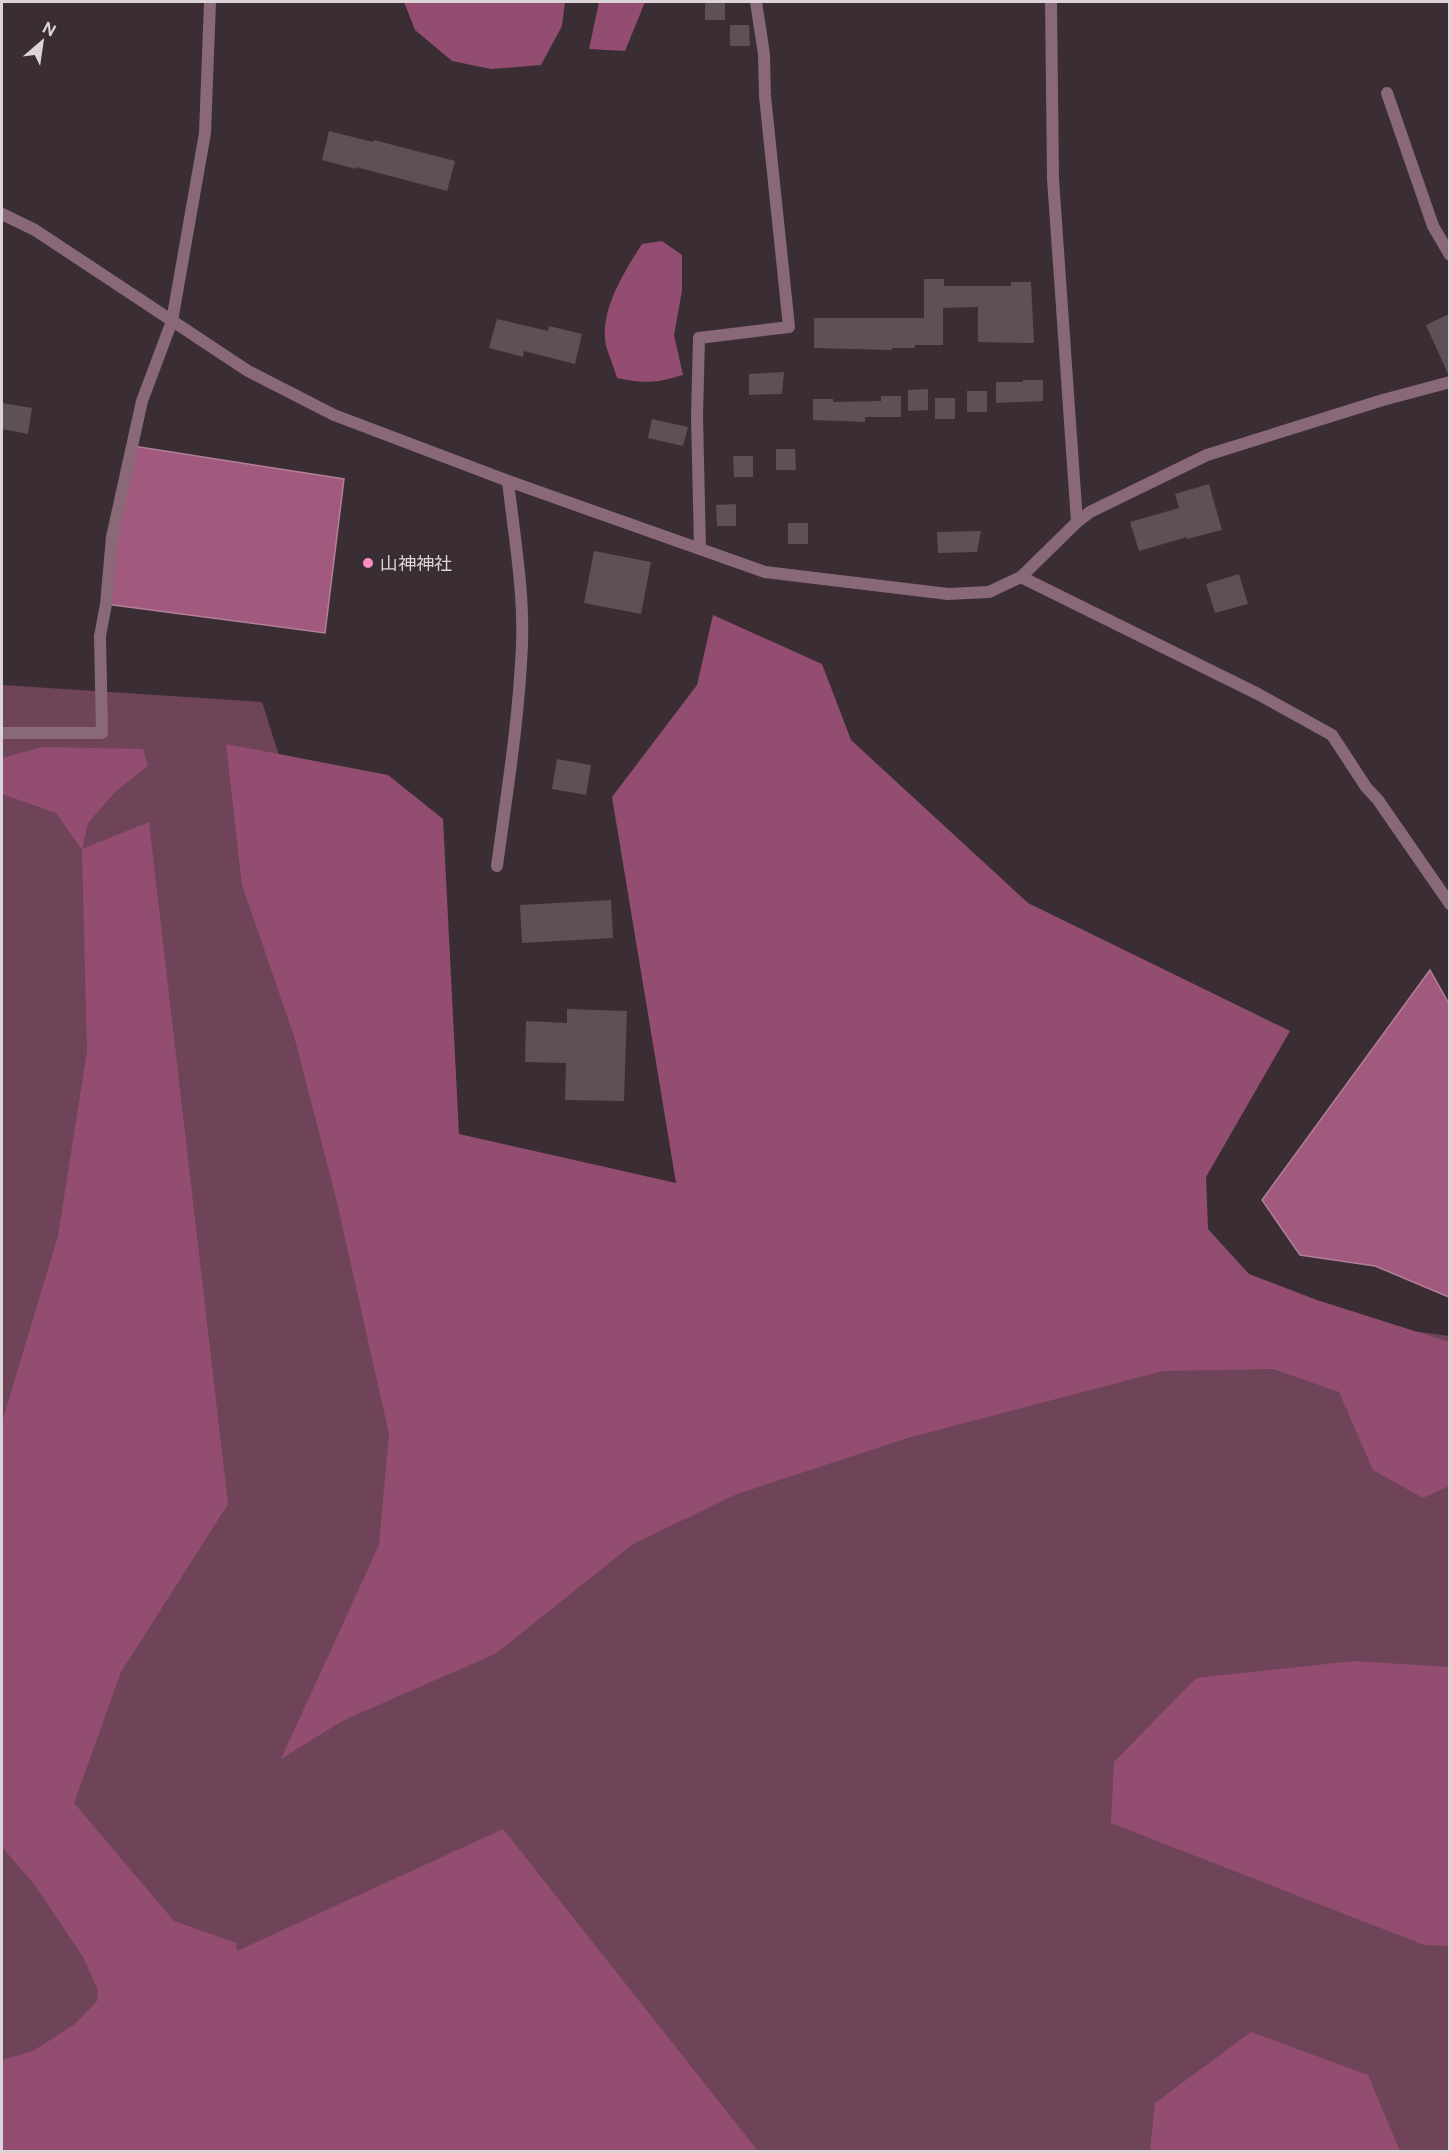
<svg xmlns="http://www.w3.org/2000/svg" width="1451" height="2153" viewBox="0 0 1451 2153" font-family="'Public Sans','Noto Sans JP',sans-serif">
<rect width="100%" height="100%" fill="#3a2d33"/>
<polygon fill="#6f4459" points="2,685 262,702 509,1480 1050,1281 1449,1336 1449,2151 2,2151"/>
<g fill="#934d70">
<polygon points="404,2 565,2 562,26 541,65 491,69 452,61 415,30"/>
<polygon points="599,2 645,2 625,51 589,49"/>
<path d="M662,241L682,255V291L674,335L683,375C655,383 646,384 617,378C614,367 609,356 606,346C599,311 624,272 642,244Z"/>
<polygon points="713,615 822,664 851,740 1028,903 1290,1031 1206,1177 1208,1229 1249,1274 1317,1300 1449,1342 1449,1486 1423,1498 1373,1470 1339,1392 1273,1369 1163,1371 911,1437 737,1494 633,1544 495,1654 344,1720 281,1759 379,1545 389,1434 336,1198 294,1036 242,885 226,744 388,775 443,819 459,1134 676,1183 612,797 697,685"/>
<polygon points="42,747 143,749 148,766 116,791 88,823 82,849 149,822 228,1504 121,1672 74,1803 174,1921 236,1943 237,1951 503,1829 758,2151 2,2151 2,2060 33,2051 75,2024 97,2001 98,1990 83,1957 34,1884 2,1847 2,1422 58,1236 87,1051 82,850 56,813 2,794 2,758"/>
<polygon points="1354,1661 1449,1667 1449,1946 1424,1945 1111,1823 1114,1762 1196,1678"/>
<polygon points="1251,2032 1368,2075 1400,2151 1150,2151 1155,2103"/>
</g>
<g fill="#a15a7d" stroke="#b37f98" stroke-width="1.5">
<polygon points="133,446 344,479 325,633 106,604"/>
<polygon points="1430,970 1449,1004 1449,1297 1375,1266 1300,1255 1262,1200"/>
</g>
<g fill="#5d5056">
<rect x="705" y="2" width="20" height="18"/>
<polygon points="730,25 749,25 750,46 730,46"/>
<polygon points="329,131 373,142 374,140 455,161 447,191 356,167 356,169 322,160"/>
<polygon points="924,279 944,279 944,286 1011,286 1011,282 1031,282 1034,343 978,342 978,307 943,308 943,345 915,345 915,348 892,348 892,350 814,348 814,318 924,318"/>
<polygon points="1449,314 1449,374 1448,374 1426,325"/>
<polygon points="497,319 548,331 549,326 582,334 575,364 524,351 523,357 489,348"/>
<polygon points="784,372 782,394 749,395 749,374"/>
<polygon points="1023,380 1043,380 1043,401 996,403 996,382 1023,382"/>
<polygon points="928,389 928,410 908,411 908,390"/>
<rect x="967" y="391" width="20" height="21"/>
<polygon points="881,396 901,396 901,417 865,417 865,422 813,420 813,399 833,399 833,402 881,401"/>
<rect x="935" y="398" width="20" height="21"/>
<polygon points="2,403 32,408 28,434 2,429"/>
<polygon points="652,419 688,427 683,446 648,438"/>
<polygon points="776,449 795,449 796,470 776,470"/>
<polygon points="733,456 753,456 753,477 734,477"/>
<polygon points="1209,484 1222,530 1187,539 1187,537 1139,551 1130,522 1179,508 1175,494"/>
<polygon points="736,504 736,526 717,526 716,505"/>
<rect x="788" y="523" width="20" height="21"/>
<polygon points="981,531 977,552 938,553 937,532"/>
<polygon points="594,551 651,562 641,614 584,603"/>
<polygon points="1239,574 1248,604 1215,613 1206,584"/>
<polygon points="557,759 591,765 586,795 552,789"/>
<polygon points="611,900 613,938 522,943 520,905"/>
<polygon points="567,1009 627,1011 624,1101 565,1100 566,1063 525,1062 526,1021 567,1023"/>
</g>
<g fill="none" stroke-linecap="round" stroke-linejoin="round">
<g stroke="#896877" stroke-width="12">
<polyline points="1051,2 1053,179 1077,522"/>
<polyline points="1387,93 1433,226 1450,255"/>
<polyline points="700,548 697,416 699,338 789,327 765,96 764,54 756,2"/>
<polyline points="1021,577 1258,694 1332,735 1366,787 1378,800 1450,904"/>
<polyline points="2,733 102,733 100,636 106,604 112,537 142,401 172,321 205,133 210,2"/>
<path d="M497,866C507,792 519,719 522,644C524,590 514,535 508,481"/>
</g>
<polyline stroke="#896877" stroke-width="12" points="2,214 35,230 248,371 334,415 508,481 765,572 948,594 989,592 1021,577 1077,522 1090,512 1207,455 1383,400 1450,382"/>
</g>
<circle fill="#fb8fc4" stroke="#3a2d33" stroke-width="2" cx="368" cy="563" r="6"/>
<g text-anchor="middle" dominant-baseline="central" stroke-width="4.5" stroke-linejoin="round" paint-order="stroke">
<g font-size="18" fill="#dcd4d8" stroke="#3a2d33" text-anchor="start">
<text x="380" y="563">山神神社</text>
</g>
</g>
<rect width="1451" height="2153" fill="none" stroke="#dcd4d8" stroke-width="6"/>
<g transform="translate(42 42) rotate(29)" stroke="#3a2d33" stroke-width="4.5" paint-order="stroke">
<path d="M0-4.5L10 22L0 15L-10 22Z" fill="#dcd4d8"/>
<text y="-9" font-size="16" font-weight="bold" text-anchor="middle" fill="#dcd4d8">N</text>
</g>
</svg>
